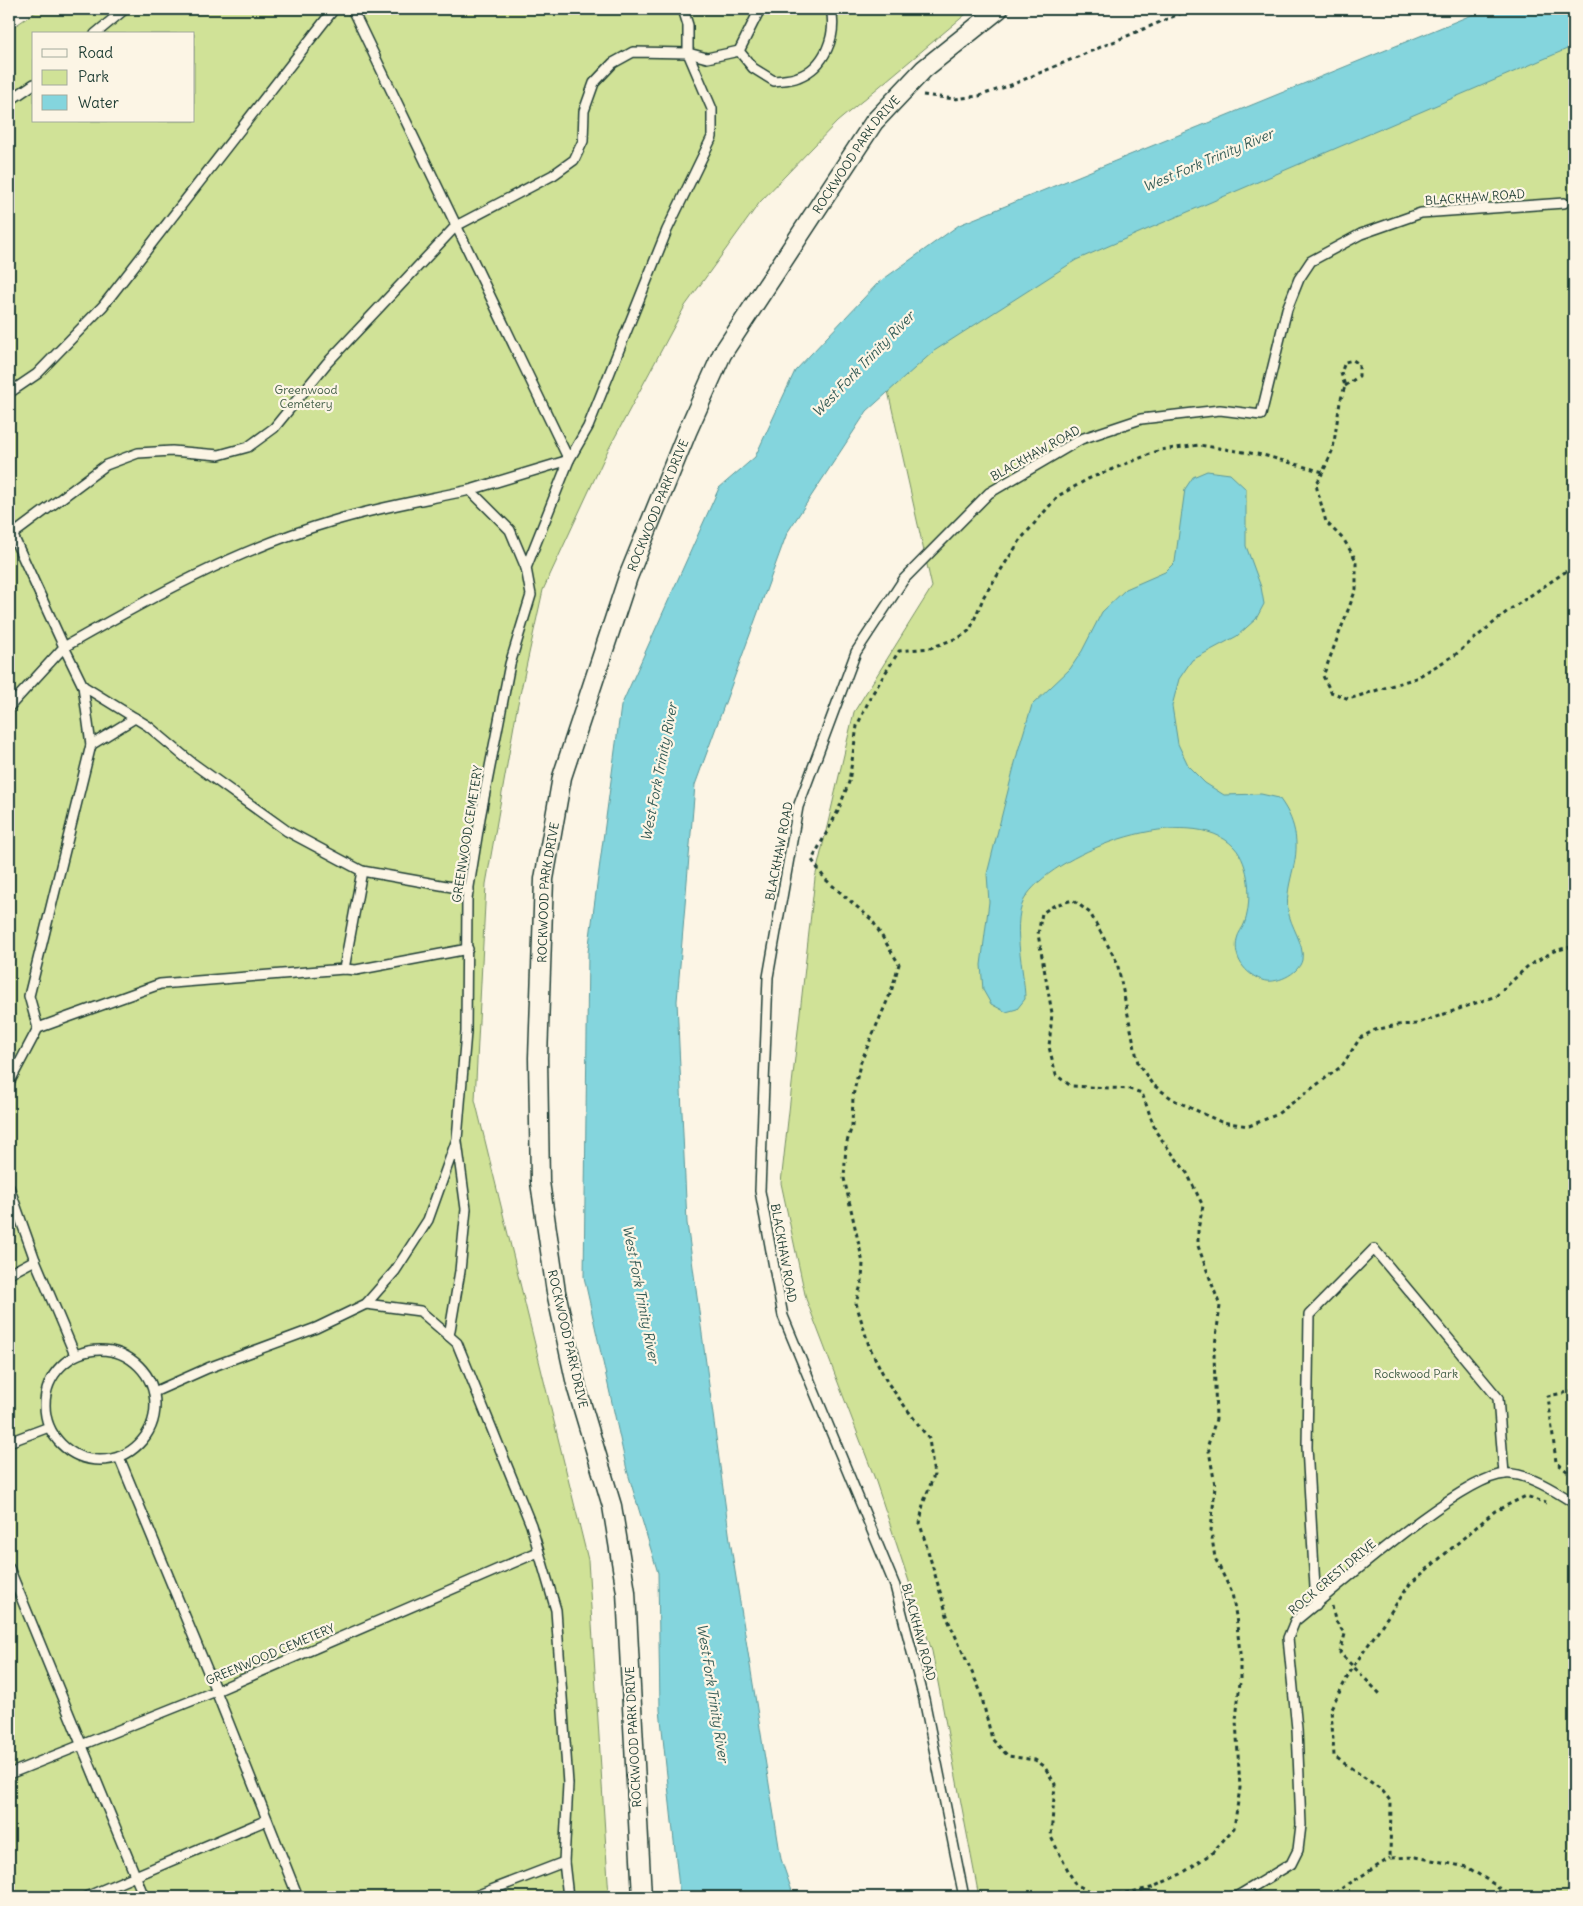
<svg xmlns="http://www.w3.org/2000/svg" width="1583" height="1906" viewBox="0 0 1583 1906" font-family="Delius,sans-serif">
<rect width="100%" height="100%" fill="#fcf5e5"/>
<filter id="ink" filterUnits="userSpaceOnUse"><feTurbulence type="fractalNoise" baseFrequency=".02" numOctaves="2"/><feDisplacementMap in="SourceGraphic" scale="10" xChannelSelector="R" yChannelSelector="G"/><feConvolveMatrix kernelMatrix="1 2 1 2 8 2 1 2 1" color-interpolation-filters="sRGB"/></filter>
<g filter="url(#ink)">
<g fill="#d0e297" stroke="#789066" fill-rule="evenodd">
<path d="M40,9H972L837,122L760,202L685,306L607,452L543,590L517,708L486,884L475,1100L588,1560L609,1897H9V30ZM34,34H194V121H34Z"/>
<polygon points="1574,41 1574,1897 979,1897 932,1651 875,1479 806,1299 781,1183 815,878 854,712 932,587 886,382 990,290"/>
</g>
<g fill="#84d5dd" stroke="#5c9899">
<polygon points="1486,9 1574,9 1574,46 1076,260 934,351 867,411 787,533 695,785 677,1001 687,1223 730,1540 781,1859 794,1897 680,1897 660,1710 658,1573 627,1470 584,1277 588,952 621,706 719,488 755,457 795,371 878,283 959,225"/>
<path d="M1207,471L1230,474L1246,489V546L1261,587L1264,604L1256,619L1237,636L1192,660L1179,679L1172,706L1178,744L1189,767L1205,783L1224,795L1261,794L1279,798C1295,819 1300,842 1293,869C1290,882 1286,896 1288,910C1290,926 1305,944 1302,960C1299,974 1275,985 1262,980C1245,974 1233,958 1237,939C1238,933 1243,928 1245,922C1252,900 1250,864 1234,847C1191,801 1059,850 1027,895C1009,920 1025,971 1025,999L1017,1009L1006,1012L991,1004L983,990L981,965L989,902L987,874L1018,751L1032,705L1070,669L1082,651L1102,612L1126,589L1165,572L1175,562L1185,489L1193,477Z"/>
</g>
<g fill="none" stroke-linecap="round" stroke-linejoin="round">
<defs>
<g id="lane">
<polyline points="352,9 569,460 526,568"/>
<polyline points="95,34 125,9"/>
<path d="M739,51L753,68L774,81C782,80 791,80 798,77C825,67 837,36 831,9"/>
<polyline points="739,51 760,9"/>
<polyline points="9,101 34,84"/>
<polyline points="9,393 37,374 103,306 334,9"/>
<polyline points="9,527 64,647 9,707"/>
<polyline points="12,535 106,465 138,453 172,451 219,455 248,447 274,428 327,363 456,226 553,175 574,160 583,141 584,111 594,83 613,63 633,52 688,53 707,58 739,51"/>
<polyline points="91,745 135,718"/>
<path d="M469,890L362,871L287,831L191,762L148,726L83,686L64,647C150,598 237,549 333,521C378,507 424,500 470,490"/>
<polyline points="344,969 362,871"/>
<polyline points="38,1028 29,996 91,745 83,686"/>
<polyline points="9,1083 38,1028 160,984 344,969 356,970 468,949"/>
<polyline points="457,1142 466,1209 460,1271 449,1336 457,1343 531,1525 556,1610 568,1784 564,1862 568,1897"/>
<polyline points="9,1187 35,1260 75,1355"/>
<polyline points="9,1274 35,1260"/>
<polyline points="366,1304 420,1311 449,1336"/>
<circle cx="100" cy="1405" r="55"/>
<polyline points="154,1392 208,1368 316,1328 366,1304 395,1271 428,1220 457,1139 466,1032 467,899 480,818 510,664 531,595 526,568 510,530 470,490 569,460 588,427 667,230 712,137 712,109 688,53 688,25 683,9"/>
<polyline points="9,1442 49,1427"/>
<polyline points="119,1457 216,1691 298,1897"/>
<polyline points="9,1568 144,1897"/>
<polyline points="1316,1605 1307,1447 1309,1315 1374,1249 1498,1398 1504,1474"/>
<polyline points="9,1774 216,1691 538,1552"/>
<polyline points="86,1897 267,1820"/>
<polyline points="473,1897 564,1862"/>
<polyline points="964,1897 924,1699 895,1586 783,1316 760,1191 768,977 798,807 856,652 904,579 989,493 1081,439 1141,419 1220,410 1261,415 1287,309 1299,279 1311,261 1361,234 1421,213 1564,203"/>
<path d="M1236,1897L1291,1864L1298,1850L1301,1825L1297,1729L1288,1638L1295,1621C1334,1590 1462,1476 1505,1474C1526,1472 1557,1492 1574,1503"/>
</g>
<g id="street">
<path id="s1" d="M642,1897L626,1592L612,1506L577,1389L556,1292L540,1182L538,1058L544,879L562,777L628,577L687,432L722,354L874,122L924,69L999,9"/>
</g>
</defs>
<use href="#lane" stroke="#1f3d34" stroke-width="12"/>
<use href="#street" stroke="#1f3d34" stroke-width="21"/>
<g stroke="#1f3d34" stroke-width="3" stroke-dasharray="4 4" stroke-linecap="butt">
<polyline points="923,95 954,99 979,96 1011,85 1191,9"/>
<polyline points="1345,386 1359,376 1359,364 1353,360 1345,362 1341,373 1345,386 1340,402 1333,449 1323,472 1263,455 1199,445 1160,450 1088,479 1058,496 1021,539 984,596 970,630 960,637 930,648 899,651 871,696 857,726 849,782 838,811 812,860 825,879 872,920 899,964 891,992 860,1064 853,1096 852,1126 846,1145 844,1178 863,1263 862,1281 856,1303 869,1346 887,1382 929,1439 934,1475 923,1504 920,1524 949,1622 980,1690 992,1739 1008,1756 1035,1760 1044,1766 1055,1784 1051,1837 1075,1884 1095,1894 1119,1894 1151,1888 1181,1874 1212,1853 1234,1828 1240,1788 1236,1720 1240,1682 1240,1653 1236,1616 1232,1593 1215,1558 1211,1531 1215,1485 1208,1445 1216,1419 1214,1353 1220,1306 1198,1246 1198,1229 1203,1206 1187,1173 1156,1132 1142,1093 1129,1089 1071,1086 1056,1075 1049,1047 1052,1013 1038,934 1042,913 1055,905 1073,900 1090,913 1117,962 1138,1063 1152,1084 1174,1100 1221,1122 1249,1126 1276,1115 1342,1066 1360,1038 1375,1030 1397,1025 1416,1024 1496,996 1528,966 1554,951 1574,946"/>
<polyline points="1323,472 1316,485 1326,522 1344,540 1356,560 1356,589 1323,676 1331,692 1349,699 1416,678 1455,655 1509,610 1574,566"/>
<polyline points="1574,1391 1548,1396 1556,1462 1568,1472 1574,1473"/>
<polyline points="1332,1606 1335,1620 1345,1634 1340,1653 1382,1696"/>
<polyline points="1328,1897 1390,1858"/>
<polyline points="1514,1897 1467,1867 1416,1857 1390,1858 1391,1802 1382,1790 1334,1756 1331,1708 1353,1667 1410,1584 1495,1511 1526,1496 1546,1503"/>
</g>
<use href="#lane" stroke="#fcf5e5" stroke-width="9"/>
<use href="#street" stroke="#fcf5e5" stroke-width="18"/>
</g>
</g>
<g text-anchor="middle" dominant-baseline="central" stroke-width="4.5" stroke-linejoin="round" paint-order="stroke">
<g font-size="12" fill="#1f3d34" stroke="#fcf5e5">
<text stroke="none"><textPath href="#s1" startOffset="1825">ROCKWOOD PARK DRIVE</textPath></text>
<text transform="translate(1475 197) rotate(-4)">BLACKHAW ROAD</text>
<text transform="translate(1035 453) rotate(-29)">BLACKHAW ROAD</text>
<text stroke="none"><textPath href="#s1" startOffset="1420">ROCKWOOD PARK DRIVE</textPath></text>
<text transform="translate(467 834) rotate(-81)">GREENWOOD CEMETERY</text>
<text transform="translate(779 851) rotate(-79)">BLACKHAW ROAD</text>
<text stroke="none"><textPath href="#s1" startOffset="1015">ROCKWOOD PARK DRIVE</textPath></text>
<text transform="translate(784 1253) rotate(80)">BLACKHAW ROAD</text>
<text transform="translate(568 1339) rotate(77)">ROCKWOOD PARK DRIVE</text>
<text transform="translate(1332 1577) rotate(-40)">ROCK CREST DRIVE</text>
<text transform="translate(919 1632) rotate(75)">BLACKHAW ROAD</text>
<text transform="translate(270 1654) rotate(-23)">GREENWOOD CEMETERY</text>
<text transform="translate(633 1737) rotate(-93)">ROCKWOOD PARK DRIVE</text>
</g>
<g font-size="12" fill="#425e48" stroke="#fcf5e5">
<text x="306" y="389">Greenwood<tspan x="306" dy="14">Cemetery</tspan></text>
<text x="1416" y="1373">Rockwood Park</text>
</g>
<g font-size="14" font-style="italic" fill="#335b56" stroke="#fcf5e5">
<text transform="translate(1208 160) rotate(-23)">West Fork Trinity River</text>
<text transform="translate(863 364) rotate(-46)">West Fork Trinity River</text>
<text transform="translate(659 772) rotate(-79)">West Fork Trinity River</text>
<text transform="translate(641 1294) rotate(79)">West Fork Trinity River</text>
<text transform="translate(713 1693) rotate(81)">West Fork Trinity River</text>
</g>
</g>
<rect width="1583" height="1906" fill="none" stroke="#fcf5e5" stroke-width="30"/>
<rect x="15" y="15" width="1553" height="1876" fill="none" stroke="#1f3d34" stroke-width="2" filter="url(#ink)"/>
<rect x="32" y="32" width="162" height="90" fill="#fcf5e5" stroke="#a4ab9e"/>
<rect x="42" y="49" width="25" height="8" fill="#fcf5e5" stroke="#a4ab9e"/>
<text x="78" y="58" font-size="15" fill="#1f3d34">Road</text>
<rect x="42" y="70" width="25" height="15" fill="#d0e297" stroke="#a4ab9e"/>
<text x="78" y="82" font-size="15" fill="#1f3d34">Park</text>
<rect x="42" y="95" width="25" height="15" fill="#84d5dd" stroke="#a4ab9e"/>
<text x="78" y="108" font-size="15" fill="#1f3d34">Water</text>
</svg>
